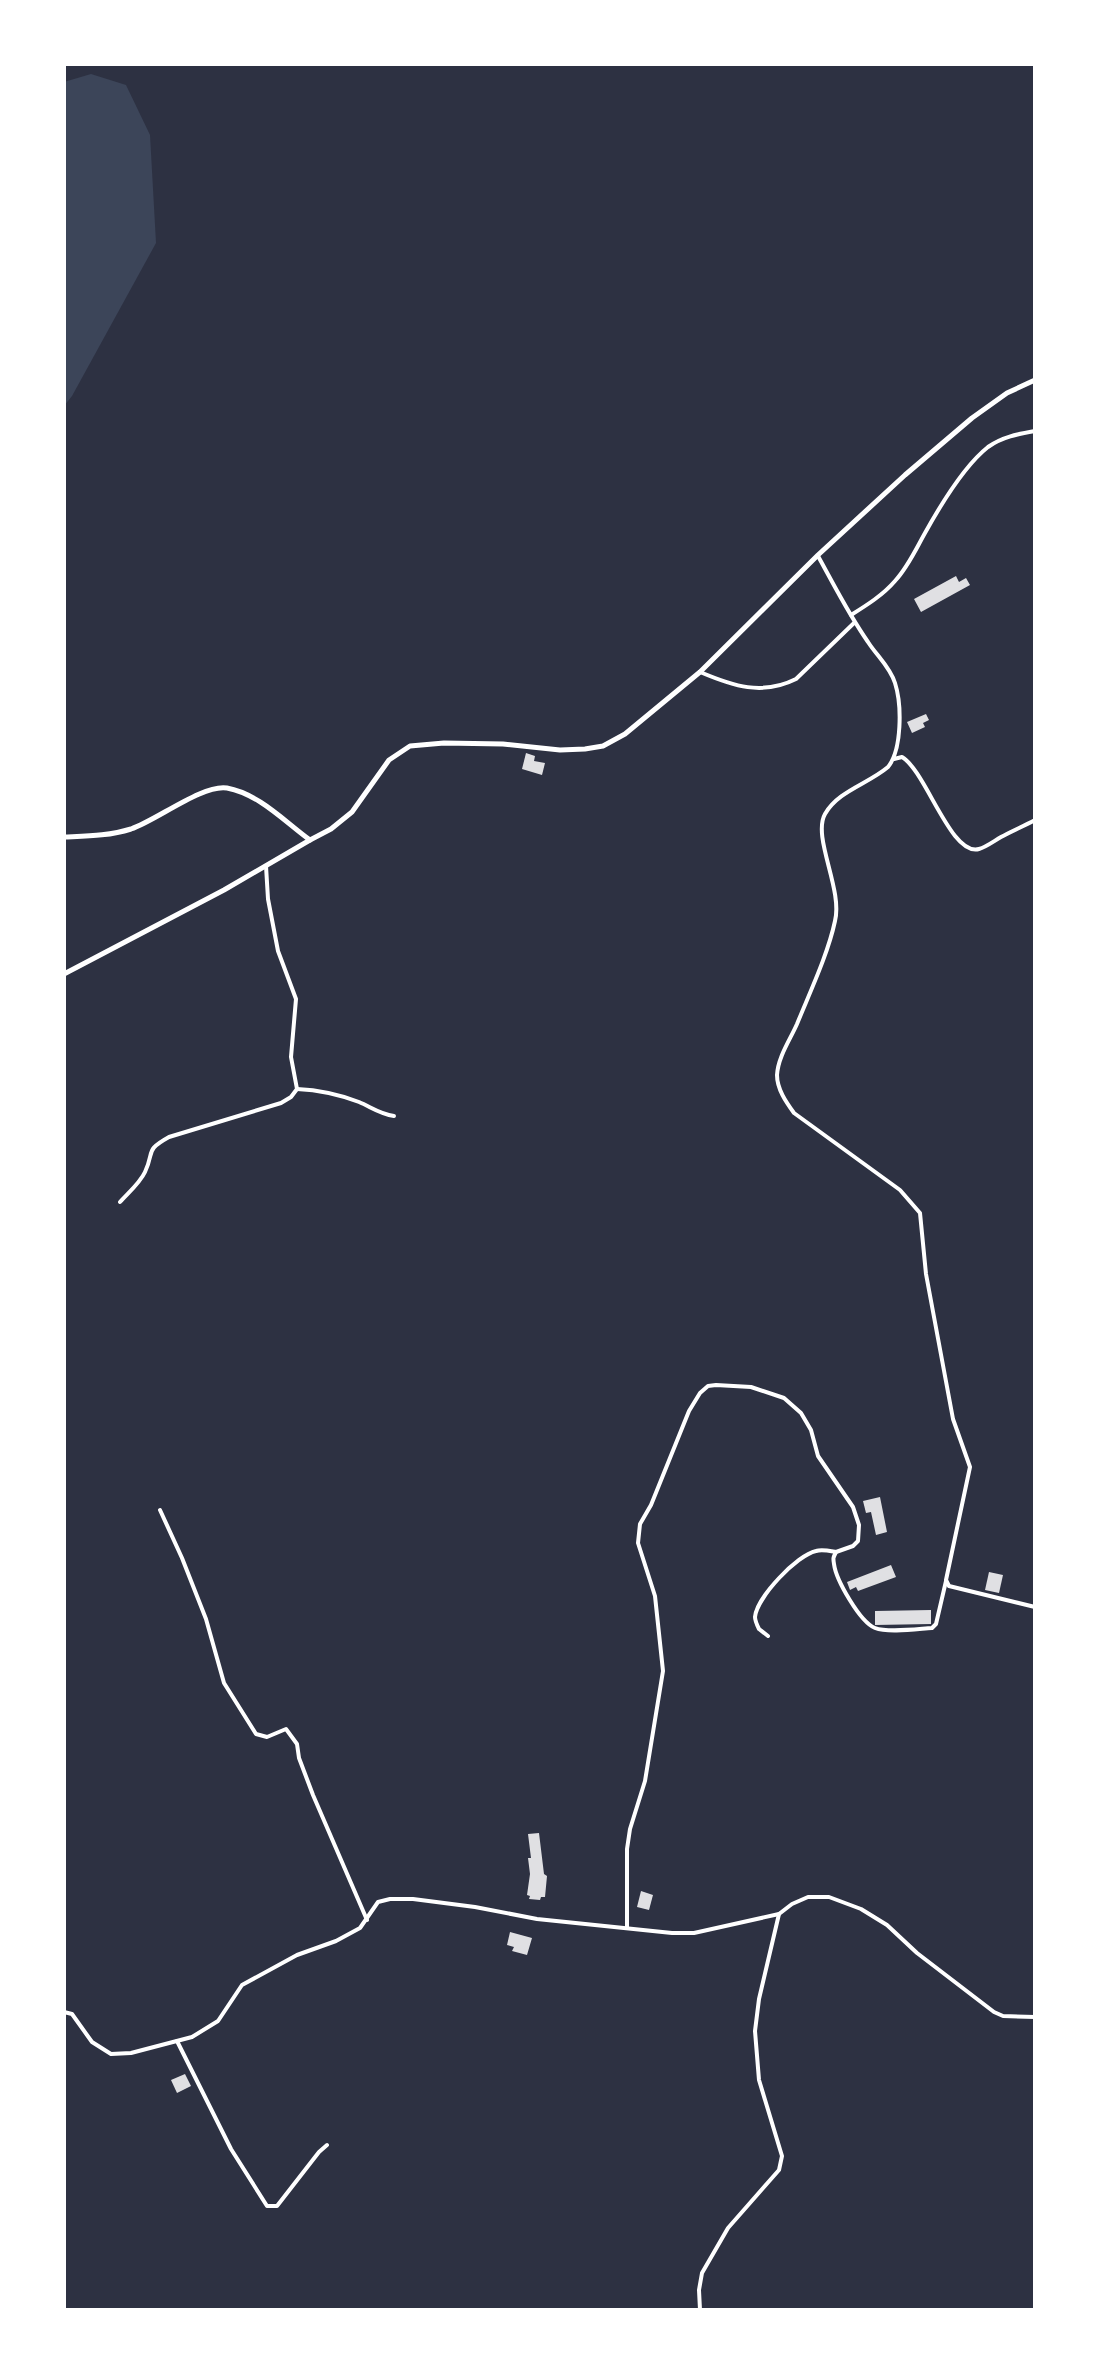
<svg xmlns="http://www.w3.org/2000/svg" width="1099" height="2374" viewBox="0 0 1099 2374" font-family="'Work Sans',sans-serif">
<rect width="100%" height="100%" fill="#2d3142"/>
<polygon fill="#3c4559" points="91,74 126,85 150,135 156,243 72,396 64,406 64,82"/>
<g fill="#e0e0e3">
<polygon points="956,576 959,582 966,578 970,585 921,612 914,599"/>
<polygon points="926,714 929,720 923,723 925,727 912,733 907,722"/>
<polygon points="526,753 535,756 534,761 545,763 542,775 522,769"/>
<polygon points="880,1497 887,1532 876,1535 871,1512 866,1513 863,1501"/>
<polygon points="891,1565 896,1577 858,1591 856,1587 850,1590 847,1582"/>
<polygon points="989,1572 1003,1575 999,1593 985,1590"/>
<polygon points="931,1610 931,1624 875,1625 875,1611"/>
<polygon points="539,1833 544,1874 547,1876 545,1897 541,1897 540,1900 529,1899 530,1896 527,1895 530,1874 528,1858 531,1858 528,1834"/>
<polygon points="641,1891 653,1895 649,1910 637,1907"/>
<polygon points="510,1932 532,1938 527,1955 512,1951 514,1947 507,1945"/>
<polygon points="185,2074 191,2086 177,2093 171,2080"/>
</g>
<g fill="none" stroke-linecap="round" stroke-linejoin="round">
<g stroke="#fff" stroke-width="4">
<path d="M818,556C834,585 849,615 868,642C877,656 890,667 895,683C902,705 902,750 888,767C868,784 838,791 825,814C812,837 843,889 835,921C828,954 810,992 797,1024C790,1040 778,1057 777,1075C777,1089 786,1102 794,1113L900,1190L920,1213L926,1274L953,1419L970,1467L946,1580L949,1586L1035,1607"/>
<path d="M851,615C867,605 883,595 895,581C908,567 916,549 925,533C940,506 964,466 988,447C1002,437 1018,434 1035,431"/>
<path d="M700,672C733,686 762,696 796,679L854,623"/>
<path d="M894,759L902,757C926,771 951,857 979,849C986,847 994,841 1001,837C1012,831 1024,826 1035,820"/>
<path d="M297,1089C319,1090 338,1094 359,1102C371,1107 380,1114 394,1116"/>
<path d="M120,1202C128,1193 140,1183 145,1172C155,1151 144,1151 169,1137L281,1103L291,1097L297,1089L291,1057L296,999L278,951L268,899L266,866"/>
<polyline points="160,1510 182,1558 206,1619 224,1683 256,1734 267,1737 286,1729 297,1744 299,1758 313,1795 367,1920"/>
<path d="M768,1636L759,1629C757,1625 755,1621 755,1617C757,1597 797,1555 816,1551C822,1549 830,1551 836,1552"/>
<path d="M627,1928V1849L630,1829L645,1781L663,1671L655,1596L638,1543L640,1524L651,1505L689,1411L700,1393L708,1386L716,1385L751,1387L784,1398L801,1413L811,1430L818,1456L853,1507L859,1525L858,1541L853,1546L836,1552C833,1558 833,1558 834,1564C836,1580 860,1622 875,1628C888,1633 917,1629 932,1628L936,1624L946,1581"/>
<polyline points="64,2012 72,2014 92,2042 111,2054 131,2053 192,2037 218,2021 242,1985 297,1955 336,1941 360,1928 378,1902 390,1899 413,1899 475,1907 537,1919 672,1933 694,1933 779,1914 792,1904 808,1897 829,1897 861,1909 887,1925 917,1953 994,2012 1003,2016 1035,2017"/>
<polyline points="177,2041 231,2149 267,2206 277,2206 319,2152 327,2145"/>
<polyline points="700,2310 699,2290 702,2273 728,2228 779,2170 782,2156 759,2080 755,2031 759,1999 779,1914"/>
</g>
<g stroke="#fff" stroke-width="5">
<path d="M64,837C87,836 109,836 131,829C157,820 203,784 227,788C259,794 284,821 310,840L331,829L352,812L389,760L410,746L444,743L503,744L560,750L585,749L603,746L625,734L700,672L818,555L905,475L972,418L1007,393L1035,380"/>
<polyline points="64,974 224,890 310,840"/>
</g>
</g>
<rect width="1099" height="2374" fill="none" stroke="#ffffff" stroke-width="132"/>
</svg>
